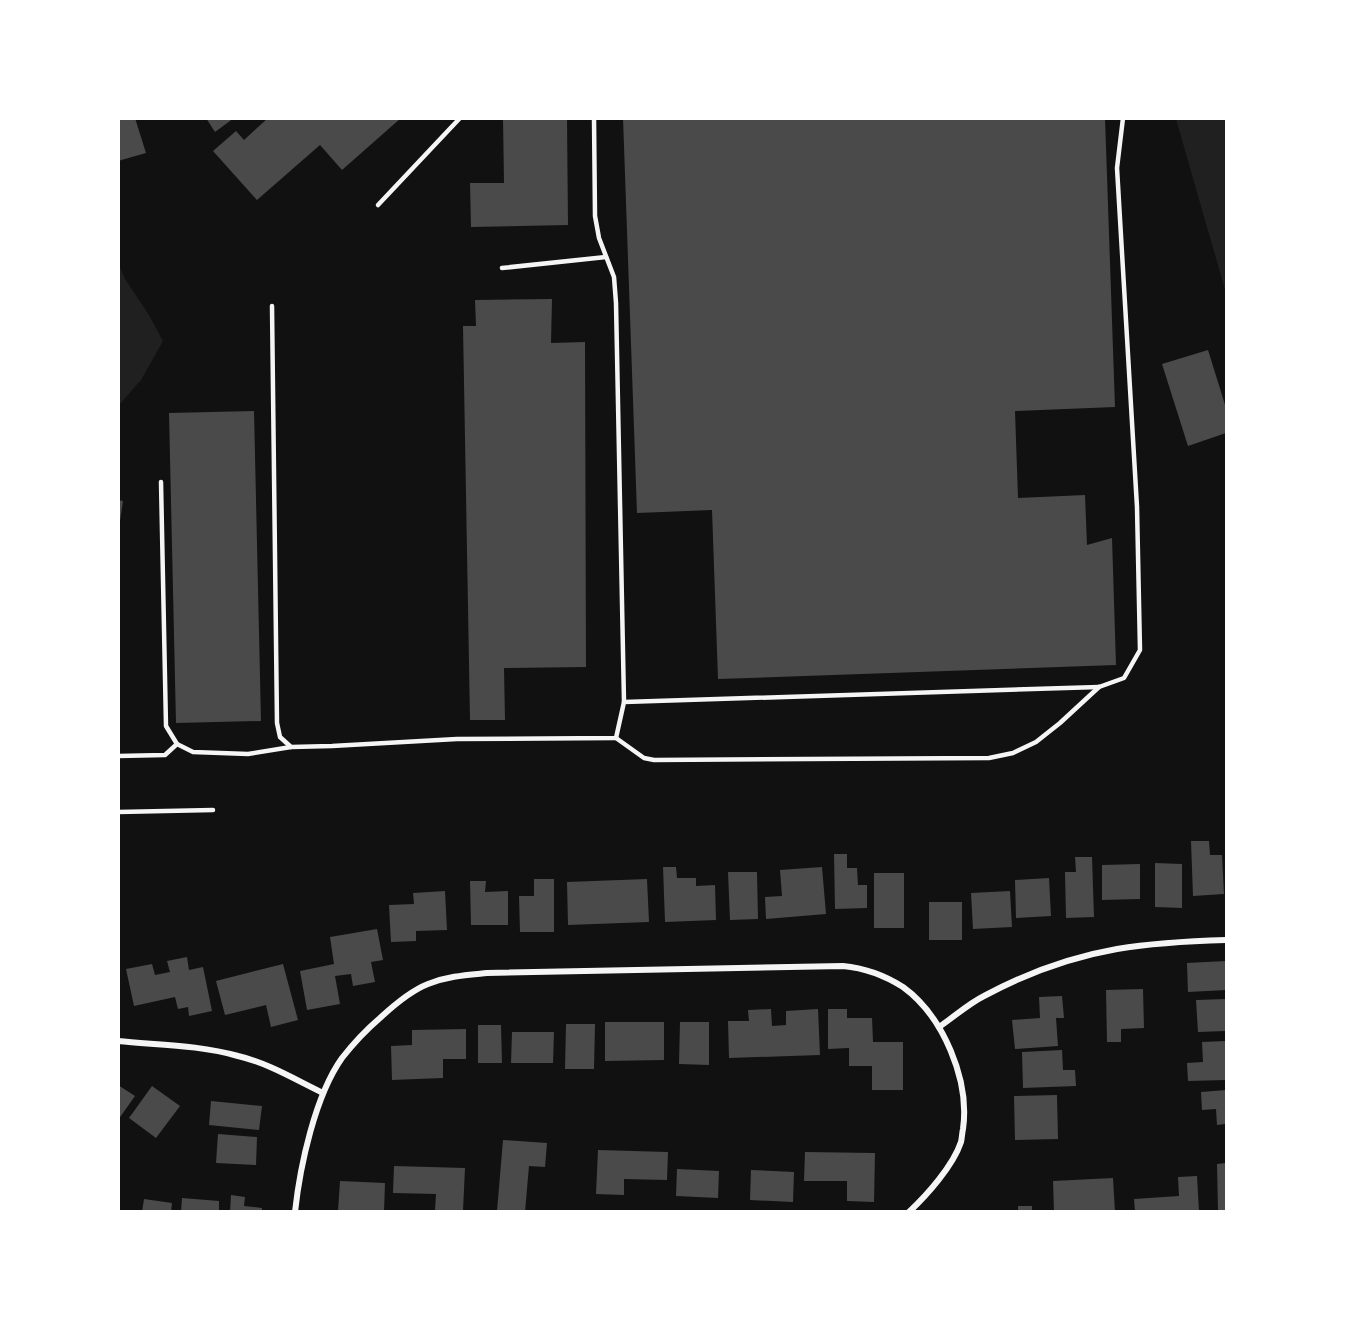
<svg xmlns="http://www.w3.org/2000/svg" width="1345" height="1330" viewBox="0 0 1345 1330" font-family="'Work Sans',sans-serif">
<rect width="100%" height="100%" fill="#111"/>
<g fill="#202020">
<polygon points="1176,119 1226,119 1226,293"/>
<polygon points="119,265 125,279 149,315 163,341 141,380 119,405"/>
</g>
<g fill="#4a4a4a">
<polygon points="118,118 135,118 146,153 118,161"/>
<polygon points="206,118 234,118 215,132"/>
<polygon points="268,118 401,118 342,170 320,145 257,200 213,151 236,131 244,140"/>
<polygon points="503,118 567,118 568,225 471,227 470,183 504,183"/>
<polygon points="623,118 1105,118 1115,407 1015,411 1018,498 1085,495 1087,545 1112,538 1116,665 718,679 712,510 637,513"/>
<polygon points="552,299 551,343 585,342 586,667 504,668 505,720 470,720 463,326 476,326 475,300"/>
<polygon points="1208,350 1226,408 1226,433 1188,446 1162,364"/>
<polygon points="254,411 261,721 176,723 169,413"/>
<polygon points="118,500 123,501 120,521 118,521"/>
<polygon points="1191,841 1209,841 1210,855 1222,855 1224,894 1193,896"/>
<polygon points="834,854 847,854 847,868 857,868 858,885 867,885 867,908 835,909"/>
<polygon points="1075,857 1092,857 1094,917 1066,918 1065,872 1076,872"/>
<polygon points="1155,863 1182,864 1182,908 1155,907"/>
<polygon points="1140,864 1140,899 1102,900 1102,865"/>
<polygon points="663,867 676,867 677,878 696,878 696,886 715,885 716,920 665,922"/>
<polygon points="822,867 826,914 766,919 765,897 782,896 780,870"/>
<polygon points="728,872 757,872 758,919 730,920"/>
<rect x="874" y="873" width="30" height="55"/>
<polygon points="1049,878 1051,916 1016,918 1015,880"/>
<polygon points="534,879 554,879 554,932 520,932 519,896 534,896"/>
<polygon points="647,879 649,922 568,925 567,882"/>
<polygon points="470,881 486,881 485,892 508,891 508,925 471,925"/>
<polygon points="445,891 447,930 416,931 416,941 391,942 389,905 414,904 413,893"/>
<polygon points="1010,891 1012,927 973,929 971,893"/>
<rect x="929" y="902" width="33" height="38"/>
<polygon points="377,929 383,960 371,962 375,982 353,986 351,974 335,976 340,1004 307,1010 300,971 334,964 330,937"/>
<polygon points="187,957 189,970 203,967 212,1011 189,1016 188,1007 178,1009 175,997 134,1006 126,969 152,964 155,975 170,972 167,961"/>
<polygon points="1226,961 1226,990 1188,992 1187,963"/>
<polygon points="283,964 298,1020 271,1027 266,1005 225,1015 216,981"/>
<polygon points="1143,989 1144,1028 1121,1029 1121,1042 1107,1042 1106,990"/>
<polygon points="1062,996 1064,1018 1056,1018 1058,1046 1015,1049 1012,1020 1040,1018 1039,997"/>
<polygon points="1226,999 1226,1031 1198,1032 1196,1000"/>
<polygon points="771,1009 772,1026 786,1025 786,1011 818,1009 820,1055 729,1058 728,1021 749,1021 748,1010"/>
<polygon points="828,1009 847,1009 847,1018 872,1018 873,1042 903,1042 903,1090 872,1090 872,1066 849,1066 849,1048 828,1049"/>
<polygon points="605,1022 664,1022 664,1060 605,1061"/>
<polygon points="680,1022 709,1022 709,1065 679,1064"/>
<polygon points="566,1024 595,1024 594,1069 565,1069"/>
<polygon points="478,1025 501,1025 502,1063 478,1063"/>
<polygon points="466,1029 466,1059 443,1059 443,1078 392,1080 391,1046 412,1045 412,1030"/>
<polygon points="512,1032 554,1032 553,1063 511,1063"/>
<polygon points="1226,1041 1226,1080 1188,1081 1187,1063 1203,1062 1202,1042"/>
<polygon points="1062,1050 1063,1070 1075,1070 1076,1086 1023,1088 1022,1052"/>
<polygon points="118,1085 135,1096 118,1120"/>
<polygon points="152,1086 180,1106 156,1138 129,1118"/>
<polygon points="1226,1090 1226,1124 1217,1125 1216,1109 1202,1110 1201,1092"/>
<polygon points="1057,1095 1058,1139 1015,1140 1014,1096"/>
<polygon points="211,1101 262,1106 259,1130 209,1125"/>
<polygon points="218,1134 257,1137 256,1165 216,1163"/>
<polygon points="503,1140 547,1143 545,1167 529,1166 525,1212 497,1211"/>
<polygon points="598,1150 668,1152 667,1180 624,1179 624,1195 596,1194"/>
<polygon points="805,1152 875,1153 874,1202 847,1201 847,1181 804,1181"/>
<polygon points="1226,1163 1226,1212 1218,1212 1217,1164"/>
<polygon points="394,1166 465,1168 463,1211 435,1210 436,1194 393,1193"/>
<polygon points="677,1169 719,1171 718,1198 676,1196"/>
<polygon points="751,1170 794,1172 793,1202 750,1200"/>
<polygon points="1197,1176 1199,1212 1135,1212 1134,1199 1179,1196 1178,1177"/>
<polygon points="1113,1178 1115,1212 1054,1212 1053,1181"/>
<polygon points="340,1181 385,1183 384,1212 338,1211"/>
<polygon points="231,1195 245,1197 244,1206 262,1208 262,1212 230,1212"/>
<polygon points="182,1198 219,1201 219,1212 181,1212"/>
<polygon points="144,1199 172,1203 171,1212 142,1212"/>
<rect x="1018" y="1206" width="14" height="6"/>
</g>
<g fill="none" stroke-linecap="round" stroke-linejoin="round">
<g stroke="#f5f5f5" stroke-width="4.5">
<polyline points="594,118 595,216 599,238 614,277 616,303 624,702"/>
<polyline points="378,205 460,118"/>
<polyline points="502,268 606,257"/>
<polyline points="272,306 277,723 280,737 291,747 332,746 457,739 616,738 624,702 1099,687 1124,678 1140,650 1137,507 1117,168 1123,118"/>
<polyline points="161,482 166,726 177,744 193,752 248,754 291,747"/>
<polyline points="616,738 644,758 654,760 989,758 1013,753 1036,742 1060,723 1099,687"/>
<polyline points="118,756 165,755 177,744"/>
<polyline points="118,812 213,810"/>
</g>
<g stroke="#f5f5f5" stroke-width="6">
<path d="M939,1027C954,1017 968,1004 984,996C1025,974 1071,957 1117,949C1153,943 1190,941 1226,940"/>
<path d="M118,1041C158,1045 200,1045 238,1056C268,1063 296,1080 323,1093"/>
<path d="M295,1212C300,1166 315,1096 342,1058C353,1044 366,1030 380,1018C394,1005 410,991 428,984C448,976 467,975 487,973L843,966C865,968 884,975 903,987C943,1016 970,1080 963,1129C962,1133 962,1138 961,1142C953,1166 927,1195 909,1212"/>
</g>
</g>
<rect width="1345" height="1330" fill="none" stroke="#ffffff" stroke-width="240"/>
</svg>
